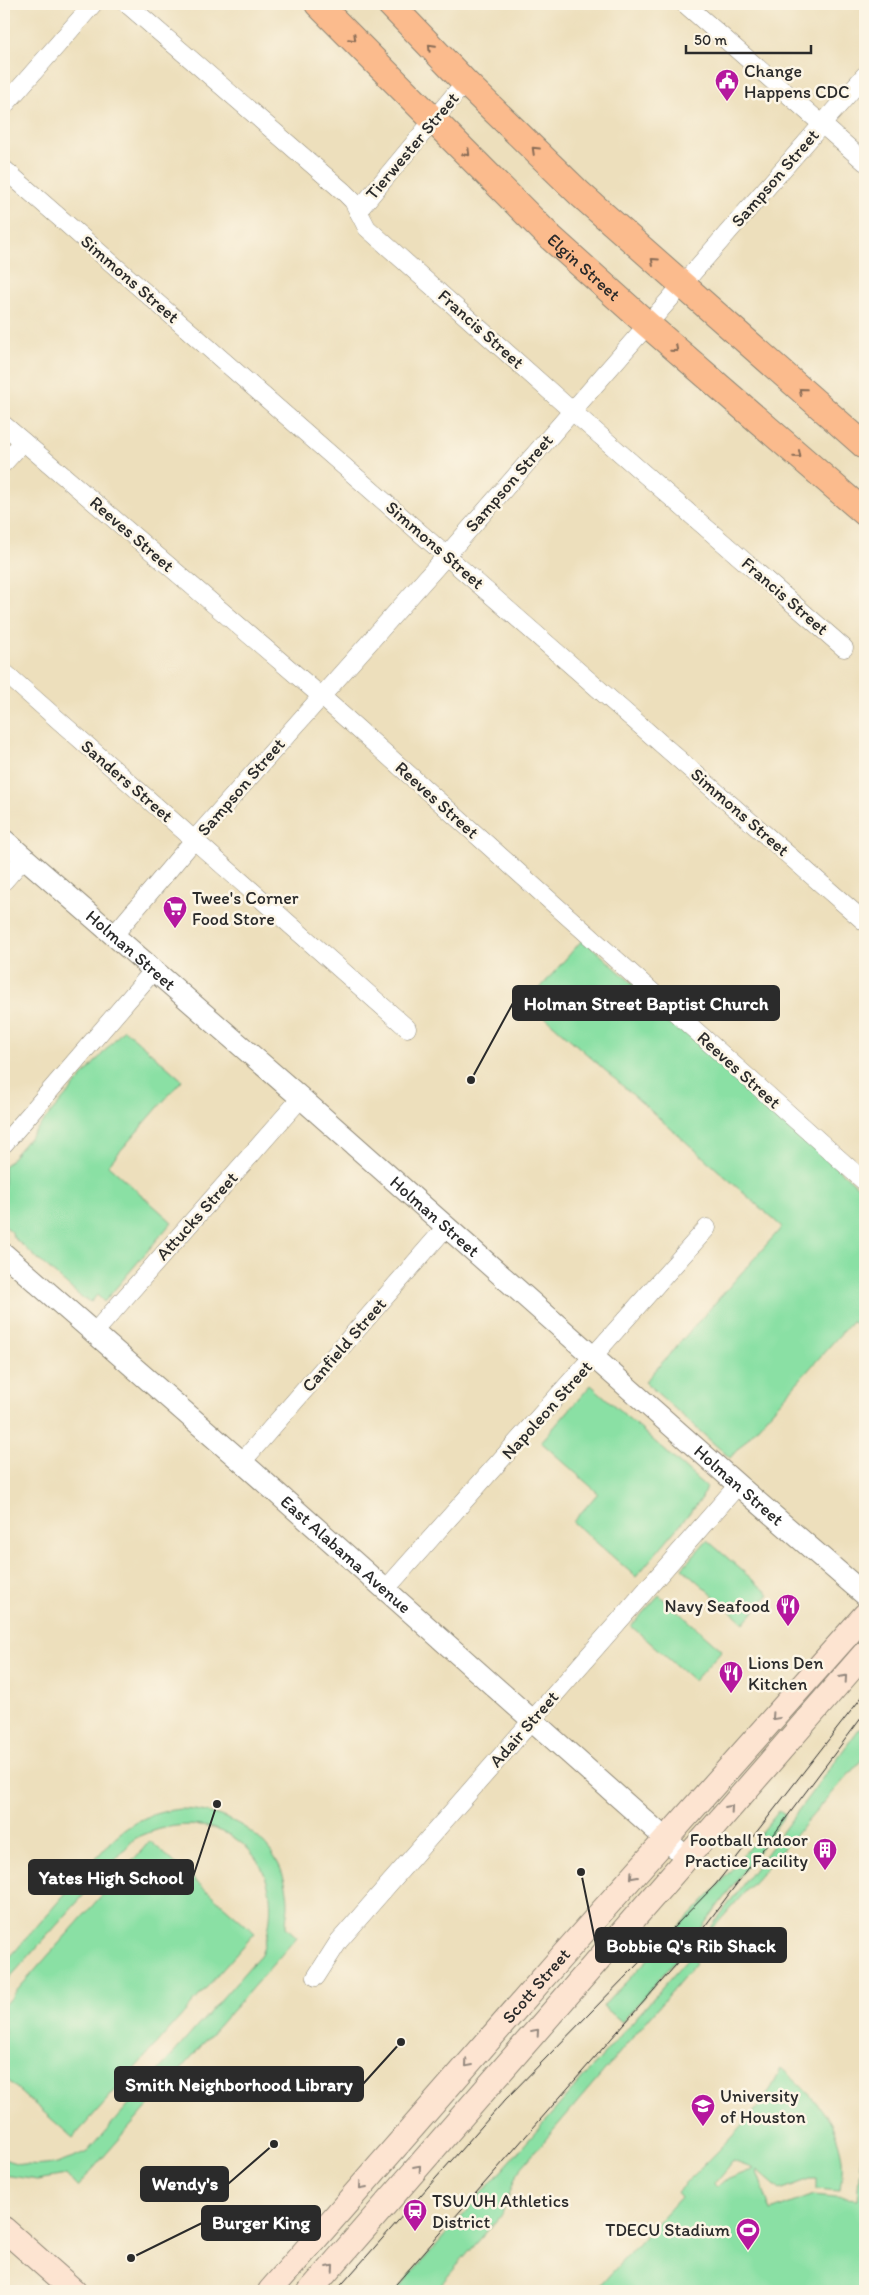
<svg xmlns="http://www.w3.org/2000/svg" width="869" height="2295" viewBox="0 0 869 2295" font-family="Itim,sans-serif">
<rect width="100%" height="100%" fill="#fcf5e5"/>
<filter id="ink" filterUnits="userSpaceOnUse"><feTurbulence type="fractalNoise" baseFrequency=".02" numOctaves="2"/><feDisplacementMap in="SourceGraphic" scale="10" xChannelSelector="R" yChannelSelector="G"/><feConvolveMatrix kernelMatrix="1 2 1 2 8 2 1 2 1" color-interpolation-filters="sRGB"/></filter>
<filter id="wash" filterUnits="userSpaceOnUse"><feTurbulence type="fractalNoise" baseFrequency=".0096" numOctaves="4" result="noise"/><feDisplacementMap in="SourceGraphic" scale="20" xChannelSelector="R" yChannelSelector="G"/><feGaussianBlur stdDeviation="1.12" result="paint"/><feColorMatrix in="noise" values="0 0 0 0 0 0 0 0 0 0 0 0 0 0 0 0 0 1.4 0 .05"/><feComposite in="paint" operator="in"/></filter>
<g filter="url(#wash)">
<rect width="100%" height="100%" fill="#eddfbc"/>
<g fill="#8ae0a4" stroke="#5a8668" fill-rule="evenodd">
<polygon points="583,939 865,1193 865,1332 852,1321 730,1458 645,1382 782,1227 528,1002"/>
<polygon points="124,1029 182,1080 108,1165 172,1222 104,1302 97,1295 91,1302 83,1299 13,1237 12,1232 4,1225 4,1167"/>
<polygon points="591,1385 706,1487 702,1498 636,1577 573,1522 598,1493 541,1442"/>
<polygon points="707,1540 769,1594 744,1623 682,1568"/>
<polygon points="659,1595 722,1650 694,1681 631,1626"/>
<polygon points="865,1721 865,1756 707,1935 691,1957 696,1963 517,2173 502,2214 435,2291 396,2291 685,1962"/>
<path d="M180,1809C236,1810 289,1846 288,1907C287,1914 286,1920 286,1927L297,1937L77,2187L66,2175L37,2180L4,2175V2159C33,2171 60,2165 87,2152L261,1954C298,1862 222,1795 134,1839L4,1984V1964L111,1841C131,1822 152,1812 180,1809Z"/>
<polygon points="779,1811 785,1815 691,1942 622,2022 603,2006 718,1886"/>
<polygon points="150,1841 255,1933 73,2138 4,2077 4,2005"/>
<path d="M781,2068C811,2094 837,2119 842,2160C843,2170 841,2181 840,2191L817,2189V2179H810L780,2190L756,2169L771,2211L813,2195L857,2199L863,2134L861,2118H865V2291H595L681,2197L677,2192C706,2162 768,2107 781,2068ZM733,2161L754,2169L724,2181L717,2187L714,2184Z"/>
</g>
</g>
<g filter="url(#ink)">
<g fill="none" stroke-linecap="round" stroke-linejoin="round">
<defs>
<g id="minor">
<polyline points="127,4 344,192 353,201 367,228 572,411 844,648"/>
<polyline points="685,4 865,162"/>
<polyline points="4,106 93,4"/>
<polyline points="4,169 865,922"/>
<polyline points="358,211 465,82"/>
<polyline points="4,425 321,696 865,1182"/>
<polyline points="4,463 23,442"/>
<polyline points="4,672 407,1028"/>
<polyline points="4,881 24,858"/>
<polyline points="113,936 194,840 446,556 865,75"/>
<polyline points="4,1144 153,971"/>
<polyline points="93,1334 301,1098"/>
<polyline points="242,1462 446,1227"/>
<polyline points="385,1590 707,1228"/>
<polyline points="316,1977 339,1941 738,1485"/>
</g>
<g id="tertiary">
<path id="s1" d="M4,840L301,1098L738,1485L865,1595"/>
<path id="s2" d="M4,1254L242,1462L687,1858"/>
</g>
<g id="secondary">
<polyline points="4,2229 74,2291"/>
<path id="s3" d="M270,2291L563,1955L865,1615"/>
<polyline points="310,2291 865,1653"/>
</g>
<g id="primary">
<path id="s4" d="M318,4L549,236L647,324L865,513"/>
<polyline points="390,4 465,82 580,194 865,446"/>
</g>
</defs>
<use href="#minor" stroke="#8c8574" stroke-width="19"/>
<use href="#tertiary" stroke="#8c8574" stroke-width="23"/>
<use href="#secondary" stroke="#8c8574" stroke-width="26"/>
<use href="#primary" stroke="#8c8574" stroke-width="28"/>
<use href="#minor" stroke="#fff" stroke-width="18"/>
<use href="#tertiary" stroke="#fff" stroke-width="21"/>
<use href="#secondary" stroke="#fde4d1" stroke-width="24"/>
<use href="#primary" stroke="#fbbb8d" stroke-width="26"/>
<g stroke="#2b2b2b" stroke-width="1">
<polyline points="336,2291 505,2100 716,1884 865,1693"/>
<polyline points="390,2291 675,1966 865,1713"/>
</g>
</g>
<defs><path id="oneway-chevron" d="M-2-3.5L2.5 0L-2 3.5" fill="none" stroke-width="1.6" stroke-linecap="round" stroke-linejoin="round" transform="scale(1.25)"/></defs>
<g stroke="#896c57">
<use href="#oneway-chevron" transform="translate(353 38) rotate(45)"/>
<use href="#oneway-chevron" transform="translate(431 47) rotate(-134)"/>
<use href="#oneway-chevron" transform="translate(535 150) rotate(-136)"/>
<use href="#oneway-chevron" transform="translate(467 153) rotate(45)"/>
<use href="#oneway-chevron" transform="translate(654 261) rotate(-138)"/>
<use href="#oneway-chevron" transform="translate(675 349) rotate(41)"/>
<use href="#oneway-chevron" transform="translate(802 391) rotate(-139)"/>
<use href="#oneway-chevron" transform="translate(798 455) rotate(41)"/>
</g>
<g stroke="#94887e">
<use href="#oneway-chevron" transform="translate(844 1678) rotate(-49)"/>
<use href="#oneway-chevron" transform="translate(775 1717) rotate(132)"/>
<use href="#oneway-chevron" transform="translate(730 1808) rotate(-49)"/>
<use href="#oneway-chevron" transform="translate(633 1876) rotate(132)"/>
<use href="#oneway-chevron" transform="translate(536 2032) rotate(-49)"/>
<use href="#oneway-chevron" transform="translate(468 2064) rotate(131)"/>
<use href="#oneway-chevron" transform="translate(418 2168) rotate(-49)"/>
<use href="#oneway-chevron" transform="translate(362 2186) rotate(131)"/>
<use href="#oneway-chevron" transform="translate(331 2268) rotate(-49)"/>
</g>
</g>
<defs>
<symbol id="civic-pin" viewBox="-11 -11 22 30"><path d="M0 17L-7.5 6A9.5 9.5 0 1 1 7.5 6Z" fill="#b5179e" stroke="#fcf5e5"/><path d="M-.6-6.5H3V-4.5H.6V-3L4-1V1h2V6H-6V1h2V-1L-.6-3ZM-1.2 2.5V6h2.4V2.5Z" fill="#fff"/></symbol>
<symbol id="supermarket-pin" viewBox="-11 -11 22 30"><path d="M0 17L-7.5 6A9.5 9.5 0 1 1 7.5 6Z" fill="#b5179e" stroke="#fcf5e5"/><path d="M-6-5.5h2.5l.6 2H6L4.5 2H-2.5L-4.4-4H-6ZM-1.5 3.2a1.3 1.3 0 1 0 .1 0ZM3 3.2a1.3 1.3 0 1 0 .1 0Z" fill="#fff"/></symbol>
<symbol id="restaurant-pin" viewBox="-11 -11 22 30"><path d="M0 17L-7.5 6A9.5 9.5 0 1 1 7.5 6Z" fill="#b5179e" stroke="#fcf5e5"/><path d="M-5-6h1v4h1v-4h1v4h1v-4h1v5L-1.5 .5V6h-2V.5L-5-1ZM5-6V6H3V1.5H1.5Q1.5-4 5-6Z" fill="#fff"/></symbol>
<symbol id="building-pin" viewBox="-11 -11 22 30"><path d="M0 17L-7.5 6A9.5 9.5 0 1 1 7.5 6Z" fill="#b5179e" stroke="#fcf5e5"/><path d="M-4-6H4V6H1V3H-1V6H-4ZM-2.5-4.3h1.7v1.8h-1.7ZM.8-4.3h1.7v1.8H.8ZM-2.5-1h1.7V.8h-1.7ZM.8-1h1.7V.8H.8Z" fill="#fff"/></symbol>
<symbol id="university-pin" viewBox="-11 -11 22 30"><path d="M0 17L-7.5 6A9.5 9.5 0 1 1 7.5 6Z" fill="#b5179e" stroke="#fcf5e5"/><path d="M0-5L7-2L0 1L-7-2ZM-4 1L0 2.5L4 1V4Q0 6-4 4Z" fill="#fff"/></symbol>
<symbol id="station-pin" viewBox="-11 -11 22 30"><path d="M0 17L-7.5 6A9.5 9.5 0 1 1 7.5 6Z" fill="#b5179e" stroke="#fcf5e5"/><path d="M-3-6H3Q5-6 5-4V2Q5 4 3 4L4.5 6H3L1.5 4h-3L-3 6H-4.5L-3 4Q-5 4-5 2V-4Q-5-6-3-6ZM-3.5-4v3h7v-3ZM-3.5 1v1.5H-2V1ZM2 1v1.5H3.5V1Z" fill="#fff"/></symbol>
<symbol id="stadium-pin" viewBox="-11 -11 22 30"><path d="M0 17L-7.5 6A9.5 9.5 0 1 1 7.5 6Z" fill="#b5179e" stroke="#fcf5e5"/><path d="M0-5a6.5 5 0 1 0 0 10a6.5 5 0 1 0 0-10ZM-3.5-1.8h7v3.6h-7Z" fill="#fff"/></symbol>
</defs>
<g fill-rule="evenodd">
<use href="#civic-pin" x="713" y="67" width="28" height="38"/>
<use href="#supermarket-pin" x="161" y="894" width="28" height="38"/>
<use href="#restaurant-pin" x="774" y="1592" width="28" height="38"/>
<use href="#restaurant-pin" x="717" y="1659" width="28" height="38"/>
<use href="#building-pin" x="811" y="1836" width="28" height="38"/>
<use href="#university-pin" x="689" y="2092" width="28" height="38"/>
<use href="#station-pin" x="401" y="2197" width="28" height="38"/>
<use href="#stadium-pin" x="734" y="2216" width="28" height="38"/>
</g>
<g text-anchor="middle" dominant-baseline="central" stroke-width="5" stroke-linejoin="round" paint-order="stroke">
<g font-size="18" fill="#2b2b2b" stroke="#fcf5e5" text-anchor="start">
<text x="744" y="71">Change<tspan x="744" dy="21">Happens CDC</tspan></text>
<text x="192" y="898">Twee's Corner<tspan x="192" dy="21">Food Store</tspan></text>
<text x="770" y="1606" text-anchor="end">Navy Seafood</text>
<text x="748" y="1663">Lions Den<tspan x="748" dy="21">Kitchen</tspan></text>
<text x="808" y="1840" text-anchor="end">Football Indoor<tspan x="808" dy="21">Practice Facility</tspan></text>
<text x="720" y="2096">University<tspan x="720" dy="21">of Houston</tspan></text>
<text x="432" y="2201">TSU/UH Athletics<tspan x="432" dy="21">District</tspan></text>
<text x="730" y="2230" text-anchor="end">TDECU Stadium</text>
</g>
<g font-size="18" fill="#2b2b2b" stroke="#fcf5e5">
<text transform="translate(412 146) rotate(-50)">Tierwester Street</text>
<text transform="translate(775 178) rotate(-49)">Sampson Street</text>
<text stroke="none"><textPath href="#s4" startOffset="374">Elgin Street</textPath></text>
<text transform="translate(130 279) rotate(41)">Simmons Street</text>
<text transform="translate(481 329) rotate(42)">Francis Street</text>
<text transform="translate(509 483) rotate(-49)">Sampson Street</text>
<text transform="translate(132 534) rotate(41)">Reeves Street</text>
<text transform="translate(435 545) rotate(41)">Simmons Street</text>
<text transform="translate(785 596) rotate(41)">Francis Street</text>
<text transform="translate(127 781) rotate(41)">Sanders Street</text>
<text transform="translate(241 787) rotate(-49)">Sampson Street</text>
<text transform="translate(437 800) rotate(42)">Reeves Street</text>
<text transform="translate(740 812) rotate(41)">Simmons Street</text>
<text stroke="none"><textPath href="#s1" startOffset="168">Holman Street</textPath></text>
<text transform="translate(739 1070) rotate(42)">Reeves Street</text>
<text transform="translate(197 1216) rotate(-48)">Attucks Street</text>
<text stroke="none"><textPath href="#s1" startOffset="572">Holman Street</textPath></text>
<text transform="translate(344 1345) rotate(-49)">Canfield Street</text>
<text transform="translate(547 1410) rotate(-48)">Napoleon Street</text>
<text stroke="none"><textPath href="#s1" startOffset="978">Holman Street</textPath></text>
<text stroke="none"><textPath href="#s2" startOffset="455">East Alabama Avenue</textPath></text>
<text transform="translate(524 1729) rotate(-49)">Adair Street</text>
<text stroke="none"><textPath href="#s3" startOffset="405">Scott Street</textPath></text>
</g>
</g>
<path fill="none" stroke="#2b2b2b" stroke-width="2" d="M471 1080L513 1003M217 1804L193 1877M581 1872L596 1945M401 2042L363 2084M274 2144L228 2184M131 2258L202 2223"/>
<g fill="#2b2b2b" stroke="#fcf5e5" stroke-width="2">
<circle cx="471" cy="1080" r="5"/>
<circle cx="217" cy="1804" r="5"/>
<circle cx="581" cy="1872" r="5"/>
<circle cx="401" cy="2042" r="5"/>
<circle cx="274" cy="2144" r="5"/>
<circle cx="131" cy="2258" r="5"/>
</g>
<g fill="#2b2b2b" stroke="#2b2b2b" stroke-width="2">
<rect x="513" y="986" width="266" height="34" rx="5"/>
<rect x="29" y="1860" width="164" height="34" rx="5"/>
<rect x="596" y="1928" width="190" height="34" rx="5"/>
<rect x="115" y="2067" width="248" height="34" rx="5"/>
<rect x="141" y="2167" width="87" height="34" rx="5"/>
<rect x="202" y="2206" width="118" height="34" rx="5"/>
</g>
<g font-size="19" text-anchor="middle" font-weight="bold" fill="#fff">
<text x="646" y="1010">Holman Street Baptist Church</text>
<text x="111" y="1884">Yates High School</text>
<text x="691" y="1952">Bobbie Q's Rib Shack</text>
<text x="239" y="2091">Smith Neighborhood Library</text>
<text x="185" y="2190">Wendy's</text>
<text x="261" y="2229">Burger King</text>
</g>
<rect width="869" height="2295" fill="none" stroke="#fcf5e5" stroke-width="20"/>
<path d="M686 45v8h125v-8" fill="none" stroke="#2b2b2b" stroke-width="2.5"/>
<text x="694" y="45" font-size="15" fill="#2b2b2b" stroke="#fcf5e5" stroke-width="4" paint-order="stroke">50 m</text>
</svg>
